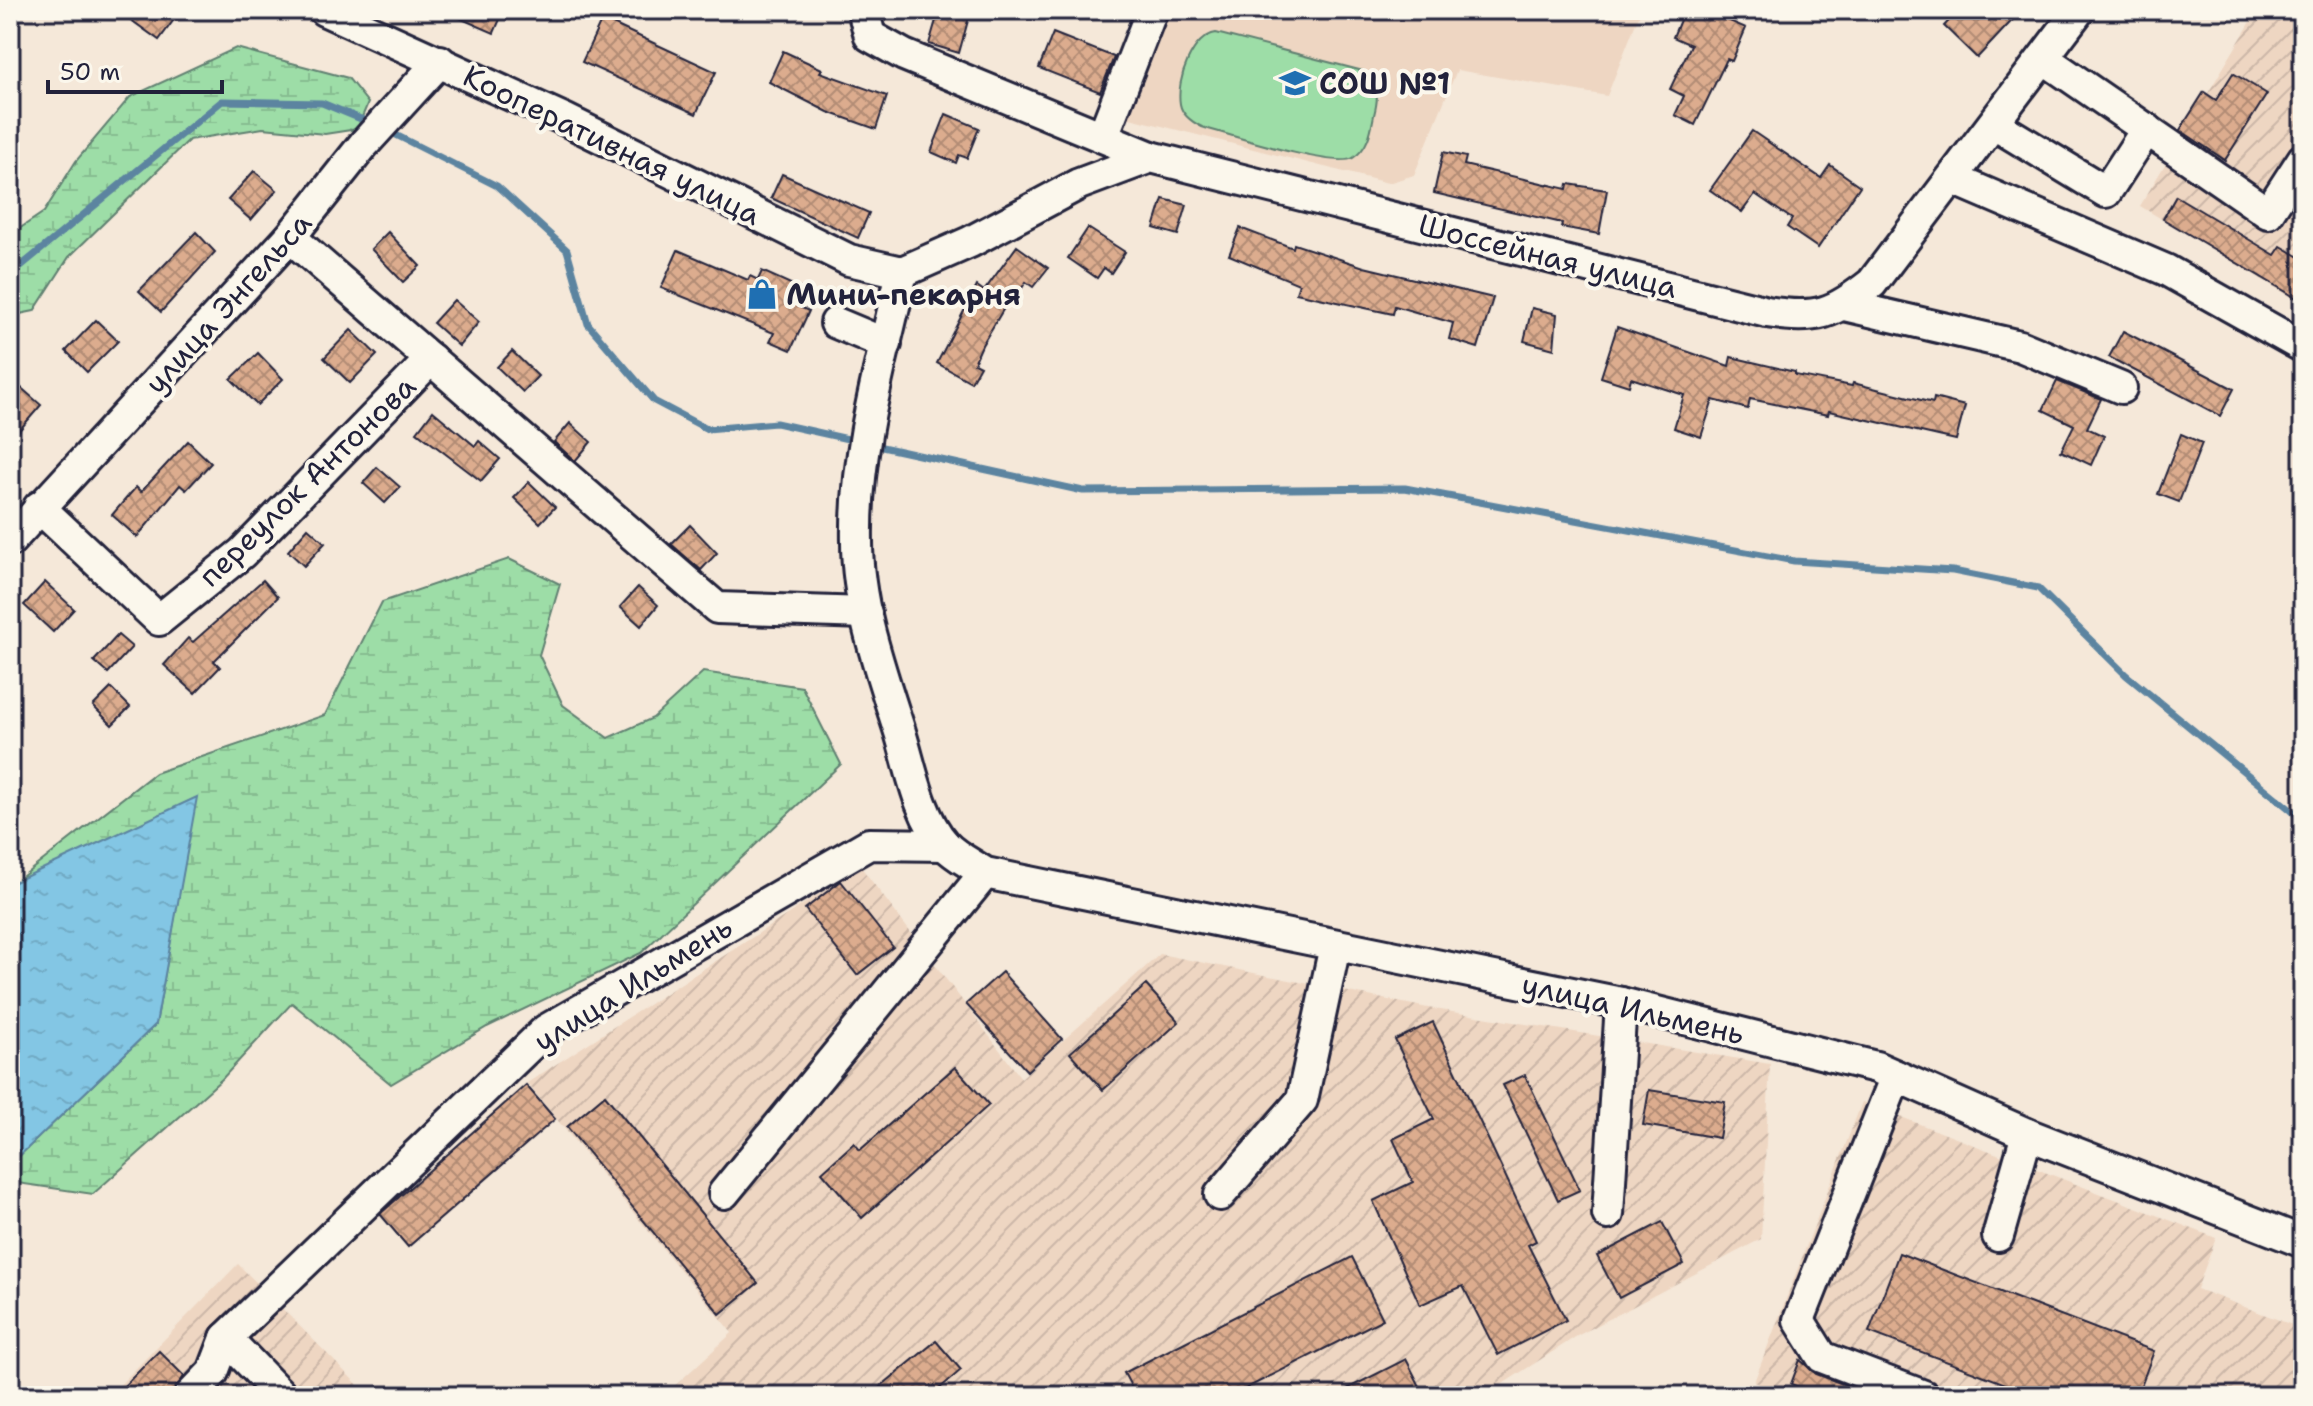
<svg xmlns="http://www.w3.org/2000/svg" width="2313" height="1406" viewBox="0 0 2313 1406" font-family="'Shantell Sans',sans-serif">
<defs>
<pattern id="industrial-furrows" width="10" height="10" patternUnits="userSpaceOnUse" patternTransform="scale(2)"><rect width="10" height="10" fill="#eed6c2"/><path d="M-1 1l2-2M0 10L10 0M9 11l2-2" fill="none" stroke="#ccb7a8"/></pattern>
<pattern id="wetland-marsh" width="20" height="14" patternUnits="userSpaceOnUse" patternTransform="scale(2)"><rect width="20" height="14" fill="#9ddda7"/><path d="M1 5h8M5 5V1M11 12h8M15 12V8" fill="none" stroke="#87bd91"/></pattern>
<pattern id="water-ripples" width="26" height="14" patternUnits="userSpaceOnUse" patternTransform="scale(2)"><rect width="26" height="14" fill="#83c6e4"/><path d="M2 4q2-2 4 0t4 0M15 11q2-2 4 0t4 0" fill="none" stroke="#71aac4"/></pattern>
<pattern id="building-cross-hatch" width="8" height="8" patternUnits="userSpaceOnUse" patternTransform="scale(2)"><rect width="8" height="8" fill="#dcac8e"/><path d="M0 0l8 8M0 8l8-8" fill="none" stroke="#b28c75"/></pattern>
</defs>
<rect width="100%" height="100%" fill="#f5e8d9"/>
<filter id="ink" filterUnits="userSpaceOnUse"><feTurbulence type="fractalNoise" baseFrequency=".0125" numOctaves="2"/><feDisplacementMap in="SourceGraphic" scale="16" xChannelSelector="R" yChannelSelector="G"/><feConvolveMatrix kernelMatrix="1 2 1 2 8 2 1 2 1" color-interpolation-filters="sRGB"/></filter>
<g filter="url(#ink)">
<polygon fill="#eed6c2" points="1169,10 1641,10 1607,96 1457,70 1414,175 1388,183 1126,117"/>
<g fill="url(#industrial-furrows)">
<polygon points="2258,10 2303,10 2303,304 2140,206"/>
<polygon points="861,867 1021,1078 1160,954 1428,1008 1770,1064 1761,1239 1577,1336 1484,1396 664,1396 732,1333 527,1083"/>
<polygon points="1862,1102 2216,1238 2197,1289 2303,1329 2303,1396 1792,1396 1754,1382"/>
<polygon points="238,1264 369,1396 109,1396"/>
</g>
<path fill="#9ddda7" stroke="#608071" stroke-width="2" d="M1216,33L1363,71C1379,84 1379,96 1374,115C1371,131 1368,149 1353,158C1335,169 1227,134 1202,127C1192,122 1182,115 1180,104C1176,80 1192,37 1216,33Z"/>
<g fill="url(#wetland-marsh)" stroke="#608071" stroke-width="2">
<polygon points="236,48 348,78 368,103 357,129 325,134 263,128 189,140 69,257 34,311 10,316 10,235 44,212 76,161 130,97"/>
<polygon points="509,559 560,584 539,655 563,705 608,738 653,718 703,672 802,687 841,764 641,953 487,1027 391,1084 292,1003 222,1079 93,1194 10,1182 10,1165 156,1024 196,798 14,883 155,773 325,715 382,602"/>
</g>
<polygon fill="url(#water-ripples)" stroke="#5c84a0" stroke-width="2" points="197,797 156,1024 10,1165 10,884"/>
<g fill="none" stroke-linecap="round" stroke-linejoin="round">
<g stroke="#5c84a0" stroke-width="7">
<polyline points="388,131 497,186 567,250 588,324 654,401 707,429 776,423 857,441"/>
<polyline points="10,275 222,101 322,103 373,124"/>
<polyline points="873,445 1083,491 1405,488 1794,561 1953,571 2038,588 2126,675 2303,820"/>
</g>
</g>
<g fill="url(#building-cross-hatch)" stroke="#22223b" stroke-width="2">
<polygon points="117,10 181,10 159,40"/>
<polygon points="441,10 504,10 494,33"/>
<polygon points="939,10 969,17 959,53 929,44"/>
<polygon points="1684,10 1704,10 1746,28 1732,61 1727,59 1695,125 1675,115 1684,96 1670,89 1691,45 1673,37"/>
<polygon points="1959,10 2022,10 1977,58 1944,26"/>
<polygon points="602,19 716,72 696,114 582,62"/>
<polygon points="1053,33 1114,57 1100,92 1039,68"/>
<polygon points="783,51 822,69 820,72 887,96 876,129 828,112 769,82"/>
<polygon points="2233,73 2267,94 2225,160 2180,130 2204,92 2216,100"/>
<polygon points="946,114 979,128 967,158 959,155 956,163 931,152"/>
<polygon points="1752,131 1821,178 1830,165 1860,186 1818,248 1787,227 1792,219 1755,194 1742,212 1710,190"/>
<polygon points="1443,152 1466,157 1464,165 1567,189 1568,184 1607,190 1599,234 1561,227 1562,223 1434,193"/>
<polygon points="254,171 277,190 251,220 228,200"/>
<polygon points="782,174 869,213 858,238 771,198"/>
<polygon points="2176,196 2275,255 2281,246 2303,259 2303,302 2163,219"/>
<polygon points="1163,199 1187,205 1178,235 1154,228"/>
<polygon points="1088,228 1125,252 1111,273 1104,268 1097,278 1068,258"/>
<polygon points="1240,228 1293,248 1294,244 1364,267 1493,298 1478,348 1449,339 1453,323 1395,306 1393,314 1296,293 1299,284 1229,255"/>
<polygon points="196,232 215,252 161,312 139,291"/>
<polygon points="388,232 420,266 403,282 371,249"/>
<polygon points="1017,246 1048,268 1033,287 1026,282 1020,291 1016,288 982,345 974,363 980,366 971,382 937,363 977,286 984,291"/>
<polygon points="678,250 748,280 750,276 758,280 762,271 804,290 797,306 809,311 791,350 770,341 774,333 661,288"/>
<polygon points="454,300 479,322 459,346 433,323"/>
<polygon points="1532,308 1557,314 1554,349 1524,341"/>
<polygon points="96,320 118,341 87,372 66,351"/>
<polygon points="1617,327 1729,366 1731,357 1795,372 1795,375 1852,386 1853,383 1933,403 1934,398 1965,406 1956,440 1829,411 1828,415 1750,399 1748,409 1713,400 1701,437 1674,428 1684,395 1631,378 1629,386 1601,377"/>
<polygon points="351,330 377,355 350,383 324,358"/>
<polygon points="2123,331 2234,389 2220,416 2109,357"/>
<polygon points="512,351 538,376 523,392 497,367"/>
<polygon points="258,353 283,379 257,405 231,379"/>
<polygon points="10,378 41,405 10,441"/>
<polygon points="2057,381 2101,399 2087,428 2104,436 2091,465 2061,451 2074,425 2043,410"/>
<polygon points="433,411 475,446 479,441 500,459 481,481 417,432"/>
<polygon points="570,423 591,442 575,461 554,442"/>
<polygon points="2181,434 2202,443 2179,502 2158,494"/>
<polygon points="188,441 211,463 186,490 180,485 137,537 112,515 136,487 141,492"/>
<polygon points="377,467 400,487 385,503 363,483"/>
<polygon points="529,482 555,507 540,523 514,498"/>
<polygon points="690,525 717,553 701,570 671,544"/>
<polygon points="308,528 325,543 304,566 288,551"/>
<polygon points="263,580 278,597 214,661 220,667 195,693 164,665 188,638 193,642"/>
<polygon points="45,582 74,609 53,632 24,605"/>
<polygon points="638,587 658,605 641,626 620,607"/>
<polygon points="118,635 132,647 108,673 94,661"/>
<polygon points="111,688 130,707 112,725 93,706"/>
<polygon points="841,881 893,947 857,975 805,909"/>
<polygon points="1002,972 1062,1039 1027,1071 966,1004"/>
<polygon points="1146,985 1179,1022 1103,1090 1070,1053"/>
<polygon points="1433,1022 1536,1241 1528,1245 1566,1320 1498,1355 1463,1286 1420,1305 1373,1201 1413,1182 1393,1139 1434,1119 1395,1040"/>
<polygon points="955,1067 989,1105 862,1218 822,1172 854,1143 860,1150"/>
<polygon points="1525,1075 1580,1190 1558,1200 1503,1085"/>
<polygon points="526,1085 555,1119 408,1247 380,1214"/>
<polygon points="1649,1090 1725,1102 1719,1138 1643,1125"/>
<polygon points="605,1095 758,1283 720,1314 567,1127"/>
<polygon points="1662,1222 1684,1264 1619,1298 1597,1256"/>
<polygon points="1899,1253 2154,1351 2137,1396 2037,1396 1869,1332"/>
<polygon points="1352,1257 1383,1319 1231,1396 1136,1396 1124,1373"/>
<polygon points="936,1341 961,1370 931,1396 869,1396"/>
<polygon points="159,1351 184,1376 172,1396 114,1396"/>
<polygon points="1406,1359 1425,1396 1333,1396"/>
<polygon points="1800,1360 1816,1374 1874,1396 1821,1396 1791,1384"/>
</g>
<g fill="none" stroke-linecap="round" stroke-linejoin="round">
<defs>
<g id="minor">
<polyline points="324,10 566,120 849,260 902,272"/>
<polyline points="863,10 870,36 904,55 1151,157"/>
<polyline points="2043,58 2268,213 2303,159"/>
<polyline points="1994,124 2106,192 2147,129"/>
<polyline points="1103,136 1152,10"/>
<polyline points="1953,179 2166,270 2303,347"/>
<polyline points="290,237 717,608 866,613"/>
<path d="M902,272C882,361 855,450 857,542C857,606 881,672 900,732C911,768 919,816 945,845C955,856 972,864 985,873L1621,1003L1876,1067L2027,1134L2303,1242"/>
<path d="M902,272L970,242L1079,184L1151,157L1767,312C1817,320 1833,314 1872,283L2079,10"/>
<polyline points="1844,305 2020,346 2121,388"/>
<polyline points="836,323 886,344"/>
<polyline points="39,507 159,620 242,553 431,359"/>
<polyline points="10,541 290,237 364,144 440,61"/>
<polyline points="1896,1076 1799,1320 1822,1357 1924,1396"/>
<polyline points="724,1193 985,873"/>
<polyline points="1220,1195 1302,1100 1335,946"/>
<polyline points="1608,1214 1621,1003"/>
<polyline points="1998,1236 2027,1134"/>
<polyline points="226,1338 282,1396"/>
<polyline points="190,1396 213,1372 226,1338 546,1030 869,844 945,845"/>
</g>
</defs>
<use href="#minor" stroke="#22223b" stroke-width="36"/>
<use href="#minor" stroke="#fbf7ec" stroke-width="30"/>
</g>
</g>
<defs>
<symbol id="school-bare" viewBox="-9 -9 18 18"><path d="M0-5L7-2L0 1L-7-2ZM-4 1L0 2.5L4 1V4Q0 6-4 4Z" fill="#1f6fb2" stroke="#fbf7ec" stroke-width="2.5" paint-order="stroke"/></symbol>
<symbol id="shop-bare" viewBox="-9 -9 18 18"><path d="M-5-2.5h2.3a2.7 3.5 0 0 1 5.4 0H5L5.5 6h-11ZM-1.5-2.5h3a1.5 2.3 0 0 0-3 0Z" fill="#1f6fb2" stroke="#fbf7ec" stroke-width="2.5" paint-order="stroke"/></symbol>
</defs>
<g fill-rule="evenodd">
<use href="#school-bare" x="1273" y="61" width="44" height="44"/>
<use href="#shop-bare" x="740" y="272" width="44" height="44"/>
</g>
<g text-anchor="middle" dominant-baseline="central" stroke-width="8" stroke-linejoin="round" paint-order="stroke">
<g font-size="30" font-weight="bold" fill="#22223b" stroke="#fbf7ec" text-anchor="start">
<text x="1319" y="83">СОШ №1</text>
<text x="786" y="294">Мини-пекарня</text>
</g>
<g font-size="30" fill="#22223b" stroke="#fbf7ec">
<text transform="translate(612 145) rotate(26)">Кооперативная улица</text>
<text transform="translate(1548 256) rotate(14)">Шоссейная улица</text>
<text transform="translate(228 303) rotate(-48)">улица Энгельса</text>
<text transform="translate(307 481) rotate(-44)">переулок Антонова</text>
<text transform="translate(633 984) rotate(-32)">улица Ильмень</text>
<text transform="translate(1633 1009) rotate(13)">улица Ильмень</text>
</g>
</g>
<rect width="2313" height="1406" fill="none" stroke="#fbf7ec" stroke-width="40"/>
<rect x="20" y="20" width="2273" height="1366" fill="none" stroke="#22223b" stroke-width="3" filter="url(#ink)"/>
<path d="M48 80v12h174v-12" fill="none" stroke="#22223b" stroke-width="4"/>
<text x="60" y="80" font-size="24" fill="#22223b" stroke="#fbf7ec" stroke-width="6" paint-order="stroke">50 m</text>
</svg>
